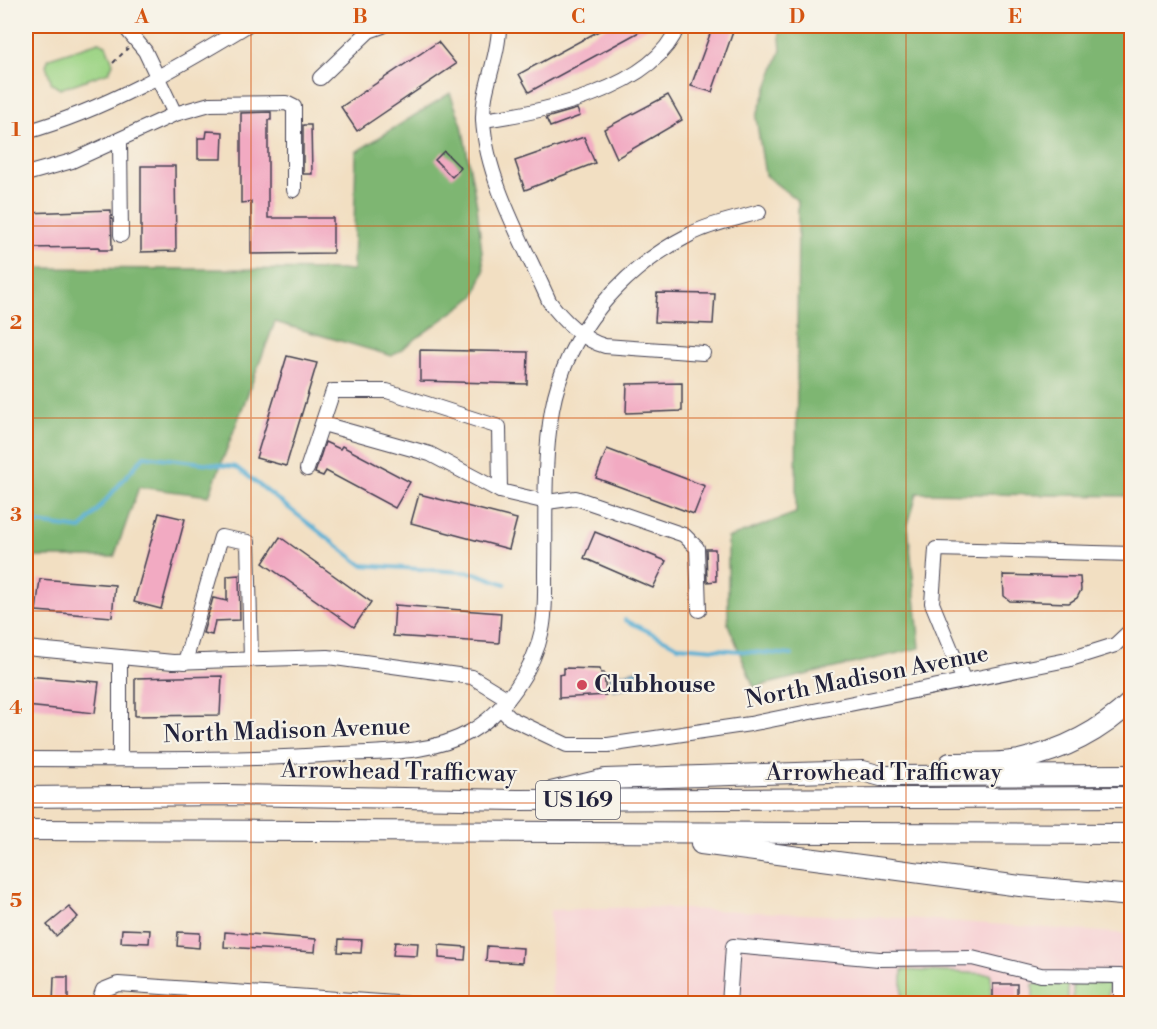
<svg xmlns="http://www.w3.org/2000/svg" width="1157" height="1029" viewBox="0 0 1157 1029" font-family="'Libre Bodoni',serif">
<rect width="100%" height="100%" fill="#f7f3e8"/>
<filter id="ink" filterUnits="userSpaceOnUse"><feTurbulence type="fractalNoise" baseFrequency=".0167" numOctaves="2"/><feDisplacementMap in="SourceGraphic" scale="12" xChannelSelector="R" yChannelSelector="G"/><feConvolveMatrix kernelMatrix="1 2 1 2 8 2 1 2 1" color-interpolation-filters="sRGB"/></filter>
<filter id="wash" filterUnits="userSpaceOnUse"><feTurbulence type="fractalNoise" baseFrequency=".008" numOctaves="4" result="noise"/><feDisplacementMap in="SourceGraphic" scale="24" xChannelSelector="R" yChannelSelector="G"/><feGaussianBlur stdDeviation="1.35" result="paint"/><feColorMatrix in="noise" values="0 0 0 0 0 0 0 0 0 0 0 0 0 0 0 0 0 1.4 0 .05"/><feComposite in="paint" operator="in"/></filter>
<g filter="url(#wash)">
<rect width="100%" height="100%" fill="#f2dfc2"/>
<polygon fill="#f7cfd3" points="639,907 919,919 1131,934 1131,1003 552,1003 550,910"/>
<g fill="#9dd485" stroke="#607b60" stroke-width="1.5">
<polygon points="99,42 106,45 113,63 109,72 60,89 52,84 46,65 49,58"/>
<polygon points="902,970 991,974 991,1003 902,1003"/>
<polygon points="1073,983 1109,983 1108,1002 1073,1002"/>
<rect x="1033" y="984" width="35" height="19"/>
</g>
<g fill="#7eb672" stroke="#506c56" stroke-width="1.5">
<polygon points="779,26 1131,26 1132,401 1128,496 917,493 908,525 920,648 754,687 728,624 728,538 796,513 798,201 765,175 756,117 781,50"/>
<polygon points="450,93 462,125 477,206 484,271 475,296 392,356 275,322 209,496 139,487 114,557 26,557 26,268 353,270 356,152"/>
</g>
<polygon fill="#57afd4" stroke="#3c6888" stroke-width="1.5" points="637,670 640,685 613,690 610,676"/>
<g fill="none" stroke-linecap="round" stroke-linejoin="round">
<g stroke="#57afd4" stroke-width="4">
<polyline points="26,531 38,523 81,529 144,456 236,467 362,565 475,573 505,584"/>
<polyline points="625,620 678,646 792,655"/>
</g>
</g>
<g id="blocks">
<g fill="#f2aac2">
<polygon points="608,26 650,26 529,92 519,74"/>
<polygon points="713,26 735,26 712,92 691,86"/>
<polygon points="438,42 456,64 357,131 341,107"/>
<polygon points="668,95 682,120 617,158 604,129"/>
<polygon points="577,109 580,116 550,127 546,118"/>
<polygon points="271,112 271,120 268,120 268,218 333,218 333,253 251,254 251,202 241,203 241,113"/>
<polygon points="303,125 311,125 312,174 303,174"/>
<polygon points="207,131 223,132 222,159 198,159 198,138 206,138"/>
<polygon points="584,137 595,163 525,190 515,161"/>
<polygon points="444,151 461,168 452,177 435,160"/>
<polygon points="141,166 175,166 176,251 141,252"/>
<polygon points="111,210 112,250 99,250 99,247 26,248 26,213"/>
<polygon points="657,293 715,294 713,324 655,322"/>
<polygon points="420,350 528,352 527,384 420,381"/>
<polygon points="287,356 317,363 286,466 256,458"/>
<polygon points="682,383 682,411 626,413 627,384"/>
<polygon points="325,442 340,449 342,446 410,482 395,508 326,471 323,476 315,473"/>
<polygon points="607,449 705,486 694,514 596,478"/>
<polygon points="419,494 517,519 509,549 411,523"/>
<polygon points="159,513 185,519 161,609 134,602"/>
<polygon points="595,532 666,561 653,588 584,558"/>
<polygon points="280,537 371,602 354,627 263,563"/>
<polygon points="706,549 715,549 716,581 707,582"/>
<polygon points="239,575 240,620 215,621 212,635 203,633 213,598 227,601 227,576"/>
<polygon points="1003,575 1080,577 1081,590 1077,598 1069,603 1010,601 1004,596"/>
<polygon points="40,579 115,585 112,617 36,611"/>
<polygon points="395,605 501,613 499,643 393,636"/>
<polygon points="564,668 600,669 601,673 604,673 606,695 559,698 559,675 564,674"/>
<polygon points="26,676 99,682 95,713 26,706"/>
<polygon points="222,676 220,715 135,716 135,678"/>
<polygon points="69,907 78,917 56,936 47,925"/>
<polygon points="122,929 150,930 149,943 121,942"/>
<polygon points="178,932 200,933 199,948 177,946"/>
<polygon points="225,932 316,939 315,952 224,947"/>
<polygon points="339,939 362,940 361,953 338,952"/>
<polygon points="395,942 418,943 417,956 393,955"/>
<polygon points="439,945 466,947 465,960 439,958"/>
<polygon points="487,946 523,948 522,963 486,961"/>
<polygon points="54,977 68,977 68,1004 53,1004"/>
<rect x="993" y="984" width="24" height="20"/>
</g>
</g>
</g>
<g filter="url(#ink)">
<use href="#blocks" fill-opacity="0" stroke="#413e4f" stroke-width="1.5"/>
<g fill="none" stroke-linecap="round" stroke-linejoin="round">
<defs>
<g id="minor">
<polyline points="124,26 145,51 175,114"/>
<path d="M499,26C499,58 482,88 483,120C486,180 525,246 549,301C561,318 584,341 605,346L703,353"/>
<polyline points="320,78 369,31 383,26"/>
<path d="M483,120C543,112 654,89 678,26"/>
<path d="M26,132C104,110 177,68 246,26"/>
<polyline points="120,140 121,235"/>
<polyline points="26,174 72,161 175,114 210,104 286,103 294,107 294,190"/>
<polyline points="323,424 430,454 500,491 547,502 576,498 684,535 697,548 699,610"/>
<polyline points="307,469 333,391 387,391 499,427 500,491"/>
<polyline points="26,648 173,662 328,657 472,677 508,699"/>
<polyline points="120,657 120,759"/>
<polyline points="185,662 221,537 248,542 251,660"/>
<polyline points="964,681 932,603 936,549 1132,554"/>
<polyline points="500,708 510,718 567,745 608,745 750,724 1067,660 1115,645 1132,629"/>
<path d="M26,759C131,759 236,761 341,754C384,752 431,754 470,732C505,712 534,669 542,630C546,611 545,590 545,570C546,517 543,462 552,410C566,332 622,269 691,234C711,223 737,219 759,212"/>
<polyline points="98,1004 103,990 118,984 410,1004"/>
<polyline points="729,1004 733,946 879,959 972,958 1041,975 1121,976 1121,1004"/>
</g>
<g id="highway">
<path d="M950,763C972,762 997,764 1019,760C1061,751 1100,732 1132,701"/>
<polyline points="551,792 605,779 863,771 881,776 1132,775"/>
<polyline points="26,797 226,795 518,800 1132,797"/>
<polyline points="26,830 1132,834"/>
<polyline points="701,844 1020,886 1132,896"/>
</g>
</defs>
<use href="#minor" stroke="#413e4f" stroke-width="16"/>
<use href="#highway" stroke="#413e4f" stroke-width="22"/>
<polyline stroke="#413e4f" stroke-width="2" stroke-dasharray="4.5 4.5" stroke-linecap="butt" points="113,63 128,48"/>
<use href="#minor" stroke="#fff" stroke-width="14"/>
<use href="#highway" stroke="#fff" stroke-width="20"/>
</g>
</g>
<path fill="none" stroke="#d45411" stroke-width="1.5" stroke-opacity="0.55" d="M251,26V1004M469,26V1004M688,26V1004M906,26V1004M26,226H1132M26,418H1132M26,611H1132M26,803H1132"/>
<circle fill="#d1495b" stroke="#f7f3e8" stroke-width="2" cx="582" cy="685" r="6"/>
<g text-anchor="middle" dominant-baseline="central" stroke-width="4.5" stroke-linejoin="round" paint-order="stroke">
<rect fill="#f7f3e8" stroke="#62616f" stroke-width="1.5" x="536" y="781" width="84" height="38" rx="4.5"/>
<g font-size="22" font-weight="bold" fill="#22223b">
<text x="578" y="800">US 169</text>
</g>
<g font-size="24" fill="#22223b" stroke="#f7f3e8">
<text transform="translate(867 677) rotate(-11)">North Madison Avenue</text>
<text transform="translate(287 731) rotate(-2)">North Madison Avenue</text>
<text transform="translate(399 772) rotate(1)">Arrowhead Trafficway</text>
<text x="884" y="773">Arrowhead Trafficway</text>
</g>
<g font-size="24" font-weight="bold" fill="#22223b" stroke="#f7f3e8" text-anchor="start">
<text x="594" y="685">Clubhouse</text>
</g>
</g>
<rect width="1157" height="1029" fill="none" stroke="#f7f3e8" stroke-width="66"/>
<rect x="33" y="33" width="1091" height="963" fill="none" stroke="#d45411" stroke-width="2"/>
<g font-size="20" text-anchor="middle" font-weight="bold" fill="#d45411">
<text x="142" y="23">A</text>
<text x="360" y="23">B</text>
<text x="578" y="23">C</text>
<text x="797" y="23">D</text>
<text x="1015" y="23">E</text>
<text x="16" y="136">1</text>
<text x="16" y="329">2</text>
<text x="16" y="521">3</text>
<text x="16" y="714">4</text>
<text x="16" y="907">5</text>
</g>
</svg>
